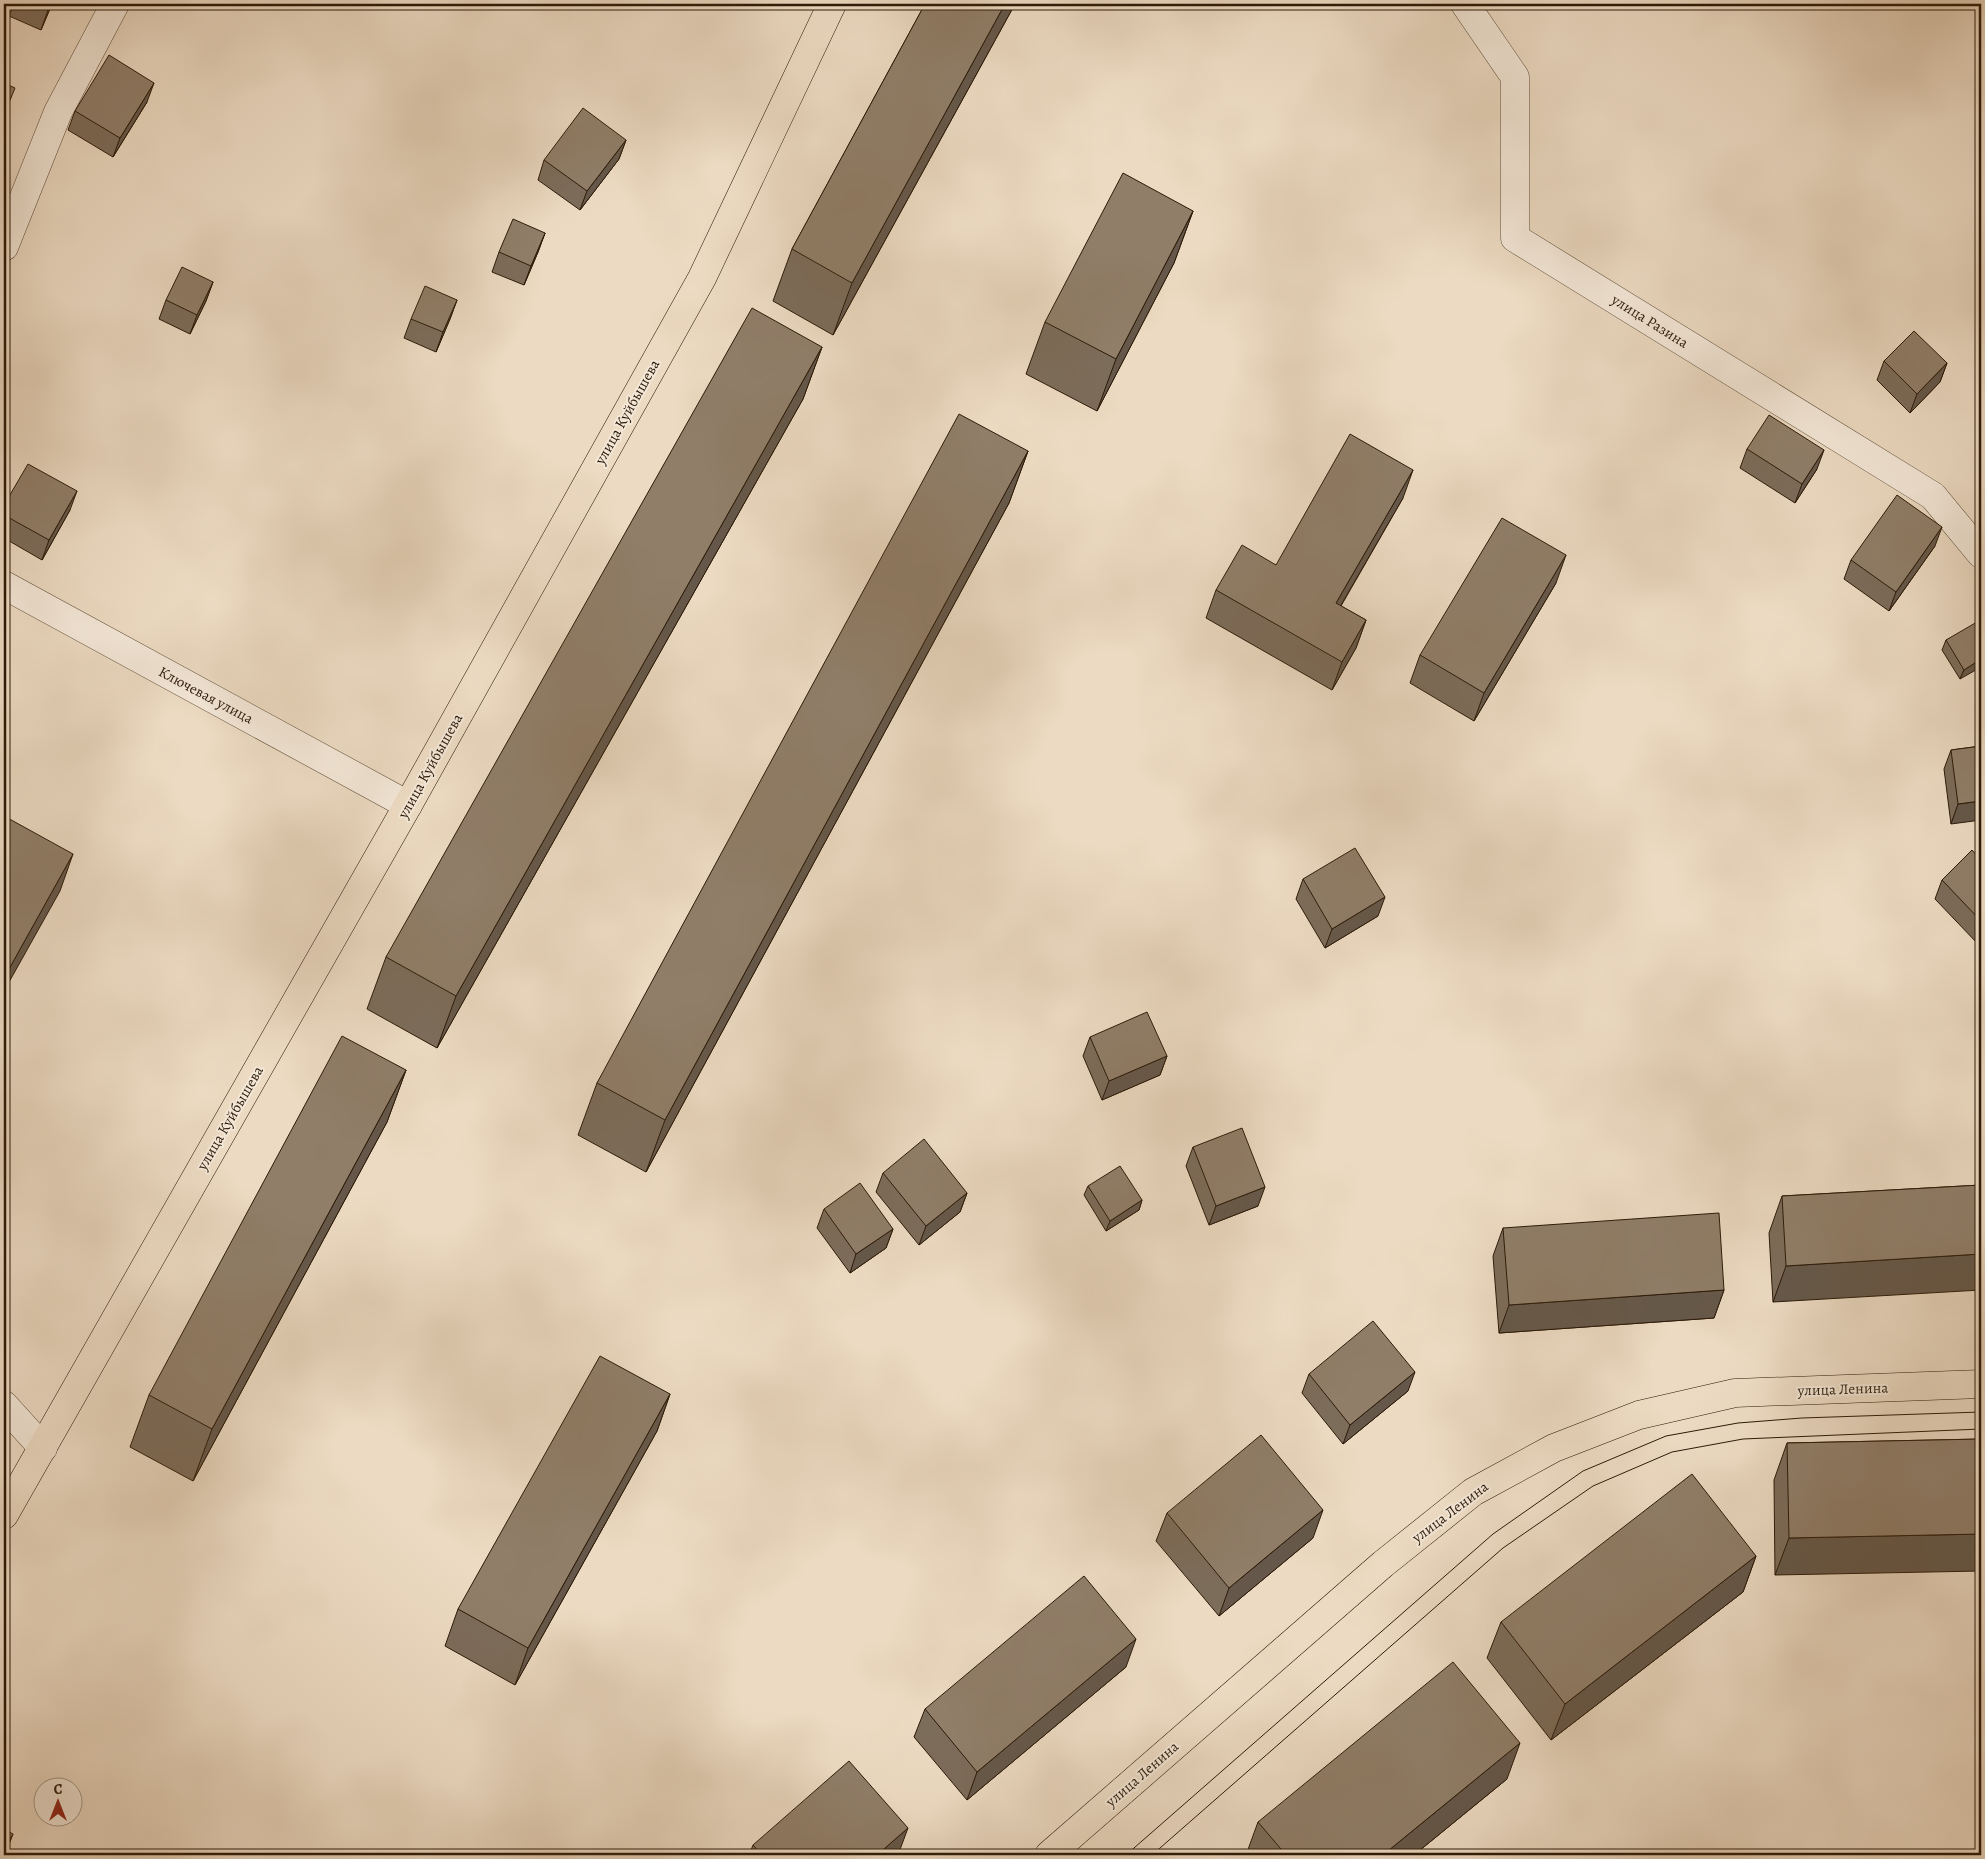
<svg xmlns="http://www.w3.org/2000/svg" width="1985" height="1859" viewBox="0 0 1985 1859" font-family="Alegreya,serif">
<rect width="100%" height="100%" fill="#ecdac2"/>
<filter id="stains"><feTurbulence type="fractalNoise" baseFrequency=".004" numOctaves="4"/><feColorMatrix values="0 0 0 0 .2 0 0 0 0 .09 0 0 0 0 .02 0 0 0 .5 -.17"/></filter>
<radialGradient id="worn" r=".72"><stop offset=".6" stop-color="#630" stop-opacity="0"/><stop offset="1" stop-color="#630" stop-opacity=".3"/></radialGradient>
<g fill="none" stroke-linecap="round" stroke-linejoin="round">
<defs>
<g id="minor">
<polyline points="1465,4 1515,77 1515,238 1933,496 1981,554"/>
<polyline points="4,247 58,112 115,4"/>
<polyline points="4,585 408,805"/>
<polyline points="4,1405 43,1448"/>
</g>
<g id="major">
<polyline points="4,1515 408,805 702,278 832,4"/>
<polyline points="1049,1855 1383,1564 1473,1492 1554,1448 1639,1415 1735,1393 1981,1384"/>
</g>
</defs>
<use href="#minor" stroke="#5c4a36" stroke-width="29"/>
<use href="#major" stroke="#2c1a08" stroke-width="29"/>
<use href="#minor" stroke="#f3e7d7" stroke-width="28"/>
<use href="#major" stroke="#ecdac2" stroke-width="28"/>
<g stroke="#2c1a08" stroke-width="1">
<polyline points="1126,1855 1493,1534 1583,1471 1666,1436 1738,1423 1802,1418 1981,1412"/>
<polyline points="1152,1855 1503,1548 1593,1486 1672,1452 1743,1439 1981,1429"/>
</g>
</g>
<g fill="#7c6c5a" stroke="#2c1a08">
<polygon points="14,4 52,4 41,30 9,16"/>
<polygon points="196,4 206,4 201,9"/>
<polygon points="925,4 1015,4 833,335 773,301 792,249"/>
<polygon points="147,102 113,157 68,130 75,111"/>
<polygon points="626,140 619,159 580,210 538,180 544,160"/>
<polygon points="1193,211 1174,263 1097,411 1026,374 1045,322"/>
<polygon points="545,233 538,252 524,285 492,272 499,252"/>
<polygon points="213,282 206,301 190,334 159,319 166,300"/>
<polygon points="457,300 450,319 436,352 404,338 411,319"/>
<polygon points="822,347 803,399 437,1048 367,1009 386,957"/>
<polygon points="1884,361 1947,363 1940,382 1910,413 1877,380"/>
<polygon points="1747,449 1817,469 1795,503 1740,468"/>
<polygon points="1028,451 1009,503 646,1172 578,1135 597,1083"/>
<polygon points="1403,498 1341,606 1366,620 1356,648 1332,690 1206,618 1216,590 1276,565"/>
<polygon points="4,505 70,510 42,560 4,538"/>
<polygon points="1935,546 1889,611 1844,579 1851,560"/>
<polygon points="1556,583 1474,721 1410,683 1420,655"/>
<polygon points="1981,629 1960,679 1942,650 1946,640"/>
<polygon points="1981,746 1951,824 1944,769 1951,750"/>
<polygon points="1981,860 1981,941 1978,944 1935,899 1942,880"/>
<polygon points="1303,879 1378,916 1325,948 1296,899"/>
<polygon points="1090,1037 1167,1056 1160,1075 1102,1100 1083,1056"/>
<polygon points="406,1070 387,1122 193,1481 130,1447 149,1395"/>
<polygon points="1193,1147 1258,1206 1209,1225 1186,1166"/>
<polygon points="883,1173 967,1193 960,1212 919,1245 876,1192"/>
<polygon points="1981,1185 1773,1302 1769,1233 1782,1196"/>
<polygon points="1088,1186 1142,1200 1139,1210 1106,1231 1084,1195"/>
<polygon points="824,1209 893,1229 886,1248 850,1273 817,1228"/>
<polygon points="1503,1228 1724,1290 1714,1318 1499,1333 1493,1256"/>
<polygon points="1309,1374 1408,1391 1343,1444 1302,1393"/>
<polygon points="670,1394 657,1431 515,1685 445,1646 458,1609"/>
<polygon points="1981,1439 1775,1575 1774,1480 1787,1443"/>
<polygon points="1167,1513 1313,1538 1219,1616 1156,1541"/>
<polygon points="1756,1556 1743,1592 1551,1740 1487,1658 1501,1622"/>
<polygon points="1126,1667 967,1800 914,1737 925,1709"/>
<polygon points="1507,1779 1414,1855 1246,1855 1258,1822"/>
<polygon points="753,1845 898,1855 749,1855"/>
</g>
<g fill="#65584a" stroke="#2c1a08">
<polygon points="51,4 52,4 41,30 48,10"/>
<polygon points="1005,4 1015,4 833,335 852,283"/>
<polygon points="154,83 147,102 113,157 120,138"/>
<polygon points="626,140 619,159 580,210 587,191"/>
<polygon points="1193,211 1174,263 1097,411 1116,359"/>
<polygon points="545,233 538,252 524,285 531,266"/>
<polygon points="213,282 206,301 190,334 197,315"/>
<polygon points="457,300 450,319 436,352 443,332"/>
<polygon points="822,347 803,399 437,1048 456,996"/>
<polygon points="1947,363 1940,382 1910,413 1917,394"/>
<polygon points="1824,450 1817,469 1795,503 1802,484"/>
<polygon points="1028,451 1009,503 646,1172 665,1120"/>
<polygon points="1413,470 1403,498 1326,631 1336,603"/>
<polygon points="77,491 70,510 42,560 49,540"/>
<polygon points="1942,527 1935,546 1889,611 1896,592"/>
<polygon points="1566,555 1556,583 1474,721 1484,693"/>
<polygon points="1366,620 1356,648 1332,690 1342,662"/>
<polygon points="1981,659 1981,667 1960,679 1964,670"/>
<polygon points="1981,801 1981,820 1951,824 1958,804"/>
<polygon points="73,854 60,891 4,991 4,978"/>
<polygon points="1385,897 1378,916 1325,948 1332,929"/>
<polygon points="1167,1056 1160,1075 1102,1100 1109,1081"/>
<polygon points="406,1070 387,1122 193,1481 212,1429"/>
<polygon points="1265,1187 1258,1206 1209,1225 1216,1206"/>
<polygon points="967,1193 960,1212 919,1245 926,1226"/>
<polygon points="1142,1200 1139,1210 1106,1231 1110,1221"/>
<polygon points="893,1229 886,1248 850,1273 856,1254"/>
<polygon points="1981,1254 1981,1290 1773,1302 1786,1266"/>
<polygon points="1724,1290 1714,1318 1499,1333 1509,1305"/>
<polygon points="1415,1372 1408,1391 1343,1444 1350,1425"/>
<polygon points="670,1394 657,1431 515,1685 528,1648"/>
<polygon points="1323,1510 1313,1538 1219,1616 1229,1588"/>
<polygon points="1981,1534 1981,1571 1775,1575 1789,1538"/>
<polygon points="1756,1556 1743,1592 1551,1740 1565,1704"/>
<polygon points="1136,1639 1126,1667 967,1800 977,1772"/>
<polygon points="1520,1743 1507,1779 1414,1855 1383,1855"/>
<polygon points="908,1828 898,1855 877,1855"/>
<polygon points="13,1834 5,1855 4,1855 4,1850"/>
</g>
<g fill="#907e69" stroke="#2c1a08">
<polygon points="33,4 51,4 48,10"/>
<polygon points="925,4 1005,4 852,283 792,249"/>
<polygon points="109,55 154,83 120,138 75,111"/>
<polygon points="4,83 15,88 4,115"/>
<polygon points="583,108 626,140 587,191 544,160"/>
<polygon points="1123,173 1193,211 1116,359 1045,322"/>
<polygon points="513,219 545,233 531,266 499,252"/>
<polygon points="182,267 213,282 197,315 166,300"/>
<polygon points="425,286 457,300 443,332 411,319"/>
<polygon points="752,308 822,347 456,996 386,957"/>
<polygon points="1914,331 1947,363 1917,394 1884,361"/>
<polygon points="959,414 1028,451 665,1120 597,1083"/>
<polygon points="1769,415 1824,450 1802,484 1747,449"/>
<polygon points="1350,434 1413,470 1336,603 1366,620 1342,662 1216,590 1242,545 1276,565"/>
<polygon points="28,464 77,491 49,540 4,515 4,505"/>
<polygon points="1897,495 1942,527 1896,592 1851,560"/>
<polygon points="1502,518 1566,555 1484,693 1420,655"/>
<polygon points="1977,622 1981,629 1981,659 1964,670 1946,640"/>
<polygon points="1981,746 1981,801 1958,804 1951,750"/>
<polygon points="4,816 73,854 4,978"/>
<polygon points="1355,848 1385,897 1332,929 1303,879"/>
<polygon points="1972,850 1981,860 1981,921 1942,880"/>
<polygon points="1147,1012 1167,1056 1109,1081 1090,1037"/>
<polygon points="342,1036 406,1070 212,1429 149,1395"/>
<polygon points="1242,1128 1265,1187 1216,1206 1193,1147"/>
<polygon points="924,1139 967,1193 926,1226 883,1173"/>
<polygon points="1120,1166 1142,1200 1110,1221 1088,1186"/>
<polygon points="860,1183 893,1229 856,1254 824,1209"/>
<polygon points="1981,1185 1981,1254 1786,1266 1782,1196"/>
<polygon points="1719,1213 1724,1290 1509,1305 1503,1228"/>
<polygon points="1373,1321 1415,1372 1350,1425 1309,1374"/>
<polygon points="600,1356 670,1394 528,1648 458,1609"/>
<polygon points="1261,1435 1323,1510 1229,1588 1167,1513"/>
<polygon points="1981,1439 1981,1534 1789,1538 1787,1443"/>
<polygon points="1692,1474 1756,1556 1565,1704 1501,1622"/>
<polygon points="1084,1576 1136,1639 977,1772 925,1709"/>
<polygon points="1453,1662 1520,1743 1383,1855 1286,1855 1258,1822"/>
<polygon points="849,1761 908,1828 877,1855 762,1855 753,1845"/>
<polygon points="4,1829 13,1834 4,1850"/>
</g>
<g text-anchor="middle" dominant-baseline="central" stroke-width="4" stroke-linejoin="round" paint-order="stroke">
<g font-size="15" fill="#2c1a08" stroke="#f3e7d7">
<text transform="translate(1650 321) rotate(32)">улица Разина</text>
<text transform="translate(627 412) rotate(-61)">улица Куйбышева</text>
<text transform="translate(206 695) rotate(28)">Ключевая улица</text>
<text transform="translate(430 766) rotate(-61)">улица Куйбышева</text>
<text transform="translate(230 1118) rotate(-60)">улица Куйбышева</text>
<text transform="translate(1843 1389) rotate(-2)">улица Ленина</text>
<text transform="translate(1450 1512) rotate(-37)">улица Ленина</text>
<text transform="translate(1142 1774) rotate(-41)">улица Ленина</text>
</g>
</g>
<rect width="1985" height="1859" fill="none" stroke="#ecdac2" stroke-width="20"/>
<rect x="5" y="5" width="1975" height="1849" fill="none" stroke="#2c1a08" stroke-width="2.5"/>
<rect x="10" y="10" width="1965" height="1839" fill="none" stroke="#2c1a08"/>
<g transform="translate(58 1802)"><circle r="24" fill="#f3e7d7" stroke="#a39584"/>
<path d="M0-4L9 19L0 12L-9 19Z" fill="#8f2418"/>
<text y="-8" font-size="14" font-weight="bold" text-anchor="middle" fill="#2c1a08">С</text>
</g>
<rect width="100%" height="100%" filter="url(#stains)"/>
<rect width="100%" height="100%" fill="url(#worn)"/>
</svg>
